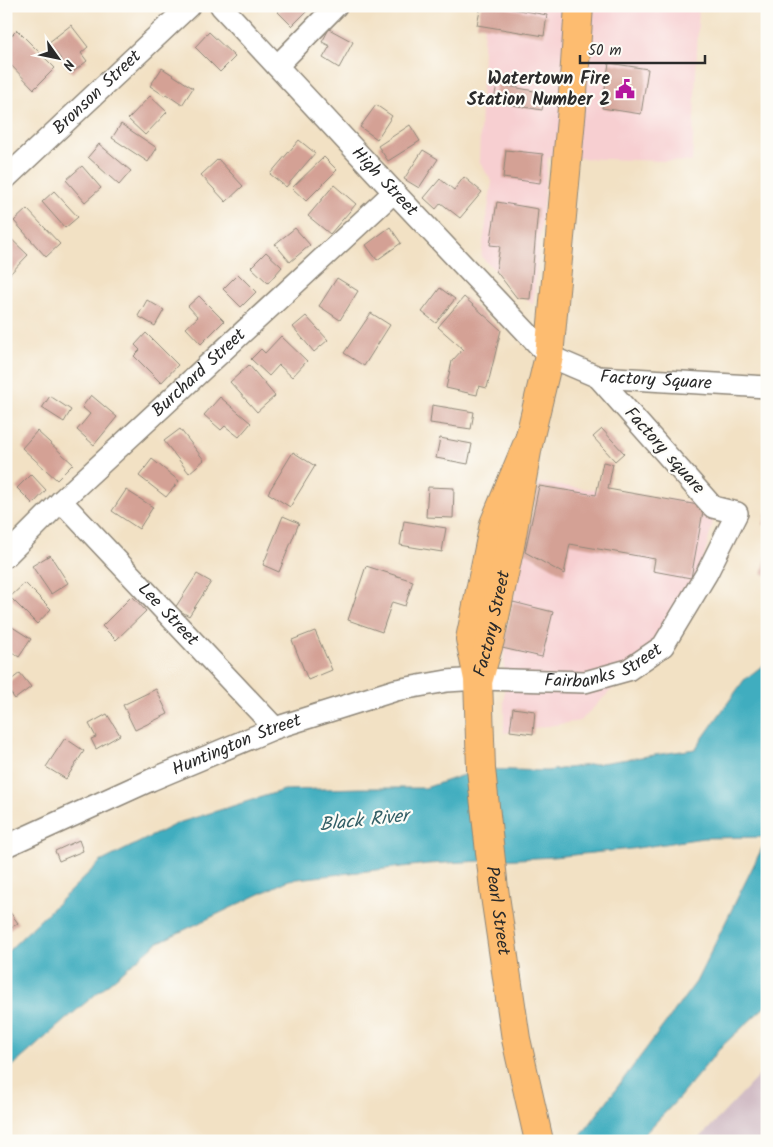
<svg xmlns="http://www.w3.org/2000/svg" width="773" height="1147" viewBox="0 0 773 1147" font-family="Kalam,sans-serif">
<rect width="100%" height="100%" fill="#fdfcf7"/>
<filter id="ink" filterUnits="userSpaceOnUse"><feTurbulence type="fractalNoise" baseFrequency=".02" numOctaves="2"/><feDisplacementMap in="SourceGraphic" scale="10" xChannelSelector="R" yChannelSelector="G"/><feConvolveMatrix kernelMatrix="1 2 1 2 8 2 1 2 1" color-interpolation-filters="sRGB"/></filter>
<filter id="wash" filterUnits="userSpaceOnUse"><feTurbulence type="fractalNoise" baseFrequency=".0096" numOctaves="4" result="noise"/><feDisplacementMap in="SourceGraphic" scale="20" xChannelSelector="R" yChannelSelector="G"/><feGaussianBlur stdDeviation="1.12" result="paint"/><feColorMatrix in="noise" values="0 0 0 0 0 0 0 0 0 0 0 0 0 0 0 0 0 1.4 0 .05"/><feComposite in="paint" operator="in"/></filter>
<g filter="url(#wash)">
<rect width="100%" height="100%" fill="#f2e1c4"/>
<g fill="#f7cfd1">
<polygon points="483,6 699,6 692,162 548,157 533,305 481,257 492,182 479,161 484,22"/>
<polygon points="539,483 717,505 691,611 580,721 504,733 504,639"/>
</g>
<polygon fill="#d2bdc6" points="767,1067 767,1141 697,1141"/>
<g fill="#40adbf" stroke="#366c75">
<polygon points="767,662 767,837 703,838 631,849 553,857 428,864 289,880 157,943 65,1020 6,1072 6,953 100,862 178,823 284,790 361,788 425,788 481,769 547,771 695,749 744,680"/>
<polygon points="767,838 767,1005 722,1046 678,1099 638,1141 577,1141 696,982"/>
</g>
<g id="blocks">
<g fill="#d4a195">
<polygon points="284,6 312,6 292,26 278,12"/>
<polygon points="481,6 495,6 547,15 544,36 477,25"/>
<polygon points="71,25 88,47 81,53 87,61 72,73 48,43"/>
<polygon points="329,29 353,42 339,68 323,58 330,46 322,42"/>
<polygon points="17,30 55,68 34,89 6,60 6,41"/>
<polygon points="209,32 235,57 220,72 195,47"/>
<polygon points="609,63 648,69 641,114 602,108"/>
<polygon points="162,68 193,88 182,105 166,94 165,96 150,86"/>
<polygon points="497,84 545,93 542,110 506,104 506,102 494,100"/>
<polygon points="6,88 12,94 6,100"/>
<polygon points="150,96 167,112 145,135 128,119"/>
<polygon points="376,105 392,116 377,139 360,127"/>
<polygon points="121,124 157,148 148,162 112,138"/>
<polygon points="410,125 420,141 388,161 378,146"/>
<polygon points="299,140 315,153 286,187 270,174"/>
<polygon points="99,144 131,171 119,185 88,157"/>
<polygon points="423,150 438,159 419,188 404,179"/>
<polygon points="506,150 543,154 540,183 503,178"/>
<polygon points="324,157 337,170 306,201 292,188"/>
<polygon points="218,159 243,186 226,202 201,175"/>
<polygon points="82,166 101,188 85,202 66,180"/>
<polygon points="464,177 482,192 460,218 441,203 436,209 424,198 440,179 454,190"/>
<polygon points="334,185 356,204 330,234 308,216"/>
<polygon points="54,191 78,217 65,228 42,202"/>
<polygon points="497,202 538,209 530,299 517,298 496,271 500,246 490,245"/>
<polygon points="27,209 60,244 46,257 14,221"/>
<polygon points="390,227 401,243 377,260 366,245"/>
<polygon points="295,228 310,245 290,262 275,244"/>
<polygon points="6,234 28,255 6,278"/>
<polygon points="266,252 282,267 268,283 251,267"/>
<polygon points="238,274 256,292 241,307 223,289"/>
<polygon points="337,278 358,291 340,320 319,306"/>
<polygon points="440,288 455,299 436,323 422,312"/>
<polygon points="199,296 224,321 201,344 186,328 198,317 188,306"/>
<polygon points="464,297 501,330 487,388 479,386 477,395 446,388 452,361 463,349 438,327"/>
<polygon points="147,300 164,310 155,326 138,316"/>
<polygon points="371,313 390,325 364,366 344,353"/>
<polygon points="306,316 328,340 314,352 293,327"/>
<polygon points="146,333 178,365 161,383 134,356 140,350 135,345"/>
<polygon points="281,336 307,361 292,377 279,365 269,376 251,359 261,349 265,353"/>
<polygon points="249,365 275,396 257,412 230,382"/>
<polygon points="91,395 117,417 94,445 77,430 90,414 82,407"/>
<polygon points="50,396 71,410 64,422 42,408"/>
<polygon points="220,397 251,423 239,437 225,426 221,430 204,415"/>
<polygon points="432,405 474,412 471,429 430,423"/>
<polygon points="180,429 204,460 189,473 164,441"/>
<polygon points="602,429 624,453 615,461 593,437"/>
<polygon points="37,431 73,464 57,480 22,448"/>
<polygon points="440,438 472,444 468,464 436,458"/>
<polygon points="293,452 315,466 290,507 268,493"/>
<polygon points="152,459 179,481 166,497 139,476"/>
<polygon points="603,462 613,464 608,489 704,506 691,578 653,571 655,559 570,544 564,574 525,552 539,486 596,495"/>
<polygon points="31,474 46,490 33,504 17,488"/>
<polygon points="428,487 454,488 453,518 426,517"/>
<polygon points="126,490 153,507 139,529 112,511"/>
<polygon points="766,513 767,513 767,525 763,525"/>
<polygon points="283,516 299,523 279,572 263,565"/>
<polygon points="404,521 446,528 442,552 400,545"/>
<polygon points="50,555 68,583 51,594 32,566"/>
<polygon points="766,556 767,557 767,575 762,574"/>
<polygon points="366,566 413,581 405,606 392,602 382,632 348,620"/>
<polygon points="197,574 211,582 189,616 175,608"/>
<polygon points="25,583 51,609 37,624 10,597"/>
<polygon points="132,596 146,611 116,640 102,626"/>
<polygon points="513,602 553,612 542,657 502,648"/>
<polygon points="6,623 31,639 19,657 6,648"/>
<polygon points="315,631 332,670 308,680 292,640"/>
<polygon points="20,673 31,687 15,699 6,687 6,684"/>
<polygon points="156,689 168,714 135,730 123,705"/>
<polygon points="513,708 535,711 533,734 510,731"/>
<polygon points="107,714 120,735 96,749 91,739 96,737 89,724"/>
<polygon points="65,738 84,751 66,779 46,767"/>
<polygon points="79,840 83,851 59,861 55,851"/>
<polygon points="6,907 18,923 6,932"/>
</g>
</g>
</g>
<g filter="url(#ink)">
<use href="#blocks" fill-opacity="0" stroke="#8e8678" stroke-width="1"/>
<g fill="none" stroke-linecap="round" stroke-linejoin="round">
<defs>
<g id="minor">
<path id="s1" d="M221,6L394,192L549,356L598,377L767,387"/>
<polyline points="277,66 336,6"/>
<path id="s2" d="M6,178L189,6"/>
<path id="s3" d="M61,501L275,728"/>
<path id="s4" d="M6,556L61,501L394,192"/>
<path id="s5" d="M6,846L151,780L275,728L396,690L447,681L478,679L585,682L628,670L663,646L707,573L737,513L713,507L598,377"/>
</g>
<g id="major">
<path id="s6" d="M529,440L494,524L470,639L478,679L481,769L494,889L516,1039L539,1141"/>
<path id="s7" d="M479,678L490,640L510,546L529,440L549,356L572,108L579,6"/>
</g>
</defs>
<use href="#minor" stroke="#8e8678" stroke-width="24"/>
<use href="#major" stroke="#8e8678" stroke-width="30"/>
<use href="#minor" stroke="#fff" stroke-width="21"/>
<use href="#major" stroke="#fdbc6f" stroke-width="28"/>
</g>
</g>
<defs>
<symbol id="civic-bare" viewBox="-9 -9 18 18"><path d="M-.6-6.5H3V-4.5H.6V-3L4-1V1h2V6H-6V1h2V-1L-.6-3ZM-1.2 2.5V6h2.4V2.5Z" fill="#b5179e" stroke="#fdfcf7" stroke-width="2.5" paint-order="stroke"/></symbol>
</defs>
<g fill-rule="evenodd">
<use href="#civic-bare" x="611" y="75" width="28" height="28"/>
</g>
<g text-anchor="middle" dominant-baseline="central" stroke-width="4.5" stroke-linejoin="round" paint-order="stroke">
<g font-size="18" font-weight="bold" fill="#2b2b2b" stroke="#fdfcf7" text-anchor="end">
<text x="610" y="79">Watertown Fire<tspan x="610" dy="21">Station Number 2</tspan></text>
</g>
<g font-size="18" fill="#2b2b2b" stroke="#fdfcf7">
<text stroke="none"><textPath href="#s2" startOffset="125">Bronson Street</textPath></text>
<text stroke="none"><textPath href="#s1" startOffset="240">High Street</textPath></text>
<text stroke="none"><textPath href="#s4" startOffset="266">Burchard Street</textPath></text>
<text stroke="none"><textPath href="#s1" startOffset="591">Factory Square</textPath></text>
<text transform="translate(664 451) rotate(48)">Factory square</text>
<text stroke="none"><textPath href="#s3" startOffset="156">Lee Street</textPath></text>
<text stroke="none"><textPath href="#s7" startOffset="56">Factory Street</textPath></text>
<text stroke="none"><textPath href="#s5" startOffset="632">Fairbanks Street</textPath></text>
<text stroke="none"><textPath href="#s5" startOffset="252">Huntington Street</textPath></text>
<text stroke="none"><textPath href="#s6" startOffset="482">Pearl Street</textPath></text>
</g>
<g font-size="19" font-style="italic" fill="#335f66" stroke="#fdfcf7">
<text transform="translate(364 821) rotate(-6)">Black River</text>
</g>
</g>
<rect width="773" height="1147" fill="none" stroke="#fdfcf7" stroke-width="25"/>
<g transform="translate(58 58) rotate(123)" stroke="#fdfcf7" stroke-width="4" paint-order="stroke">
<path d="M0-4L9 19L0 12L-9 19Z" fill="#2b2b2b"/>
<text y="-8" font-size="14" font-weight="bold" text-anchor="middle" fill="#2b2b2b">N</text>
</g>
<path d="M580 55v8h125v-8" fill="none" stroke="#2b2b2b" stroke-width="2.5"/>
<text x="588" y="55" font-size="15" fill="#2b2b2b" stroke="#fdfcf7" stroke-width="4" paint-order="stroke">50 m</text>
</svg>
